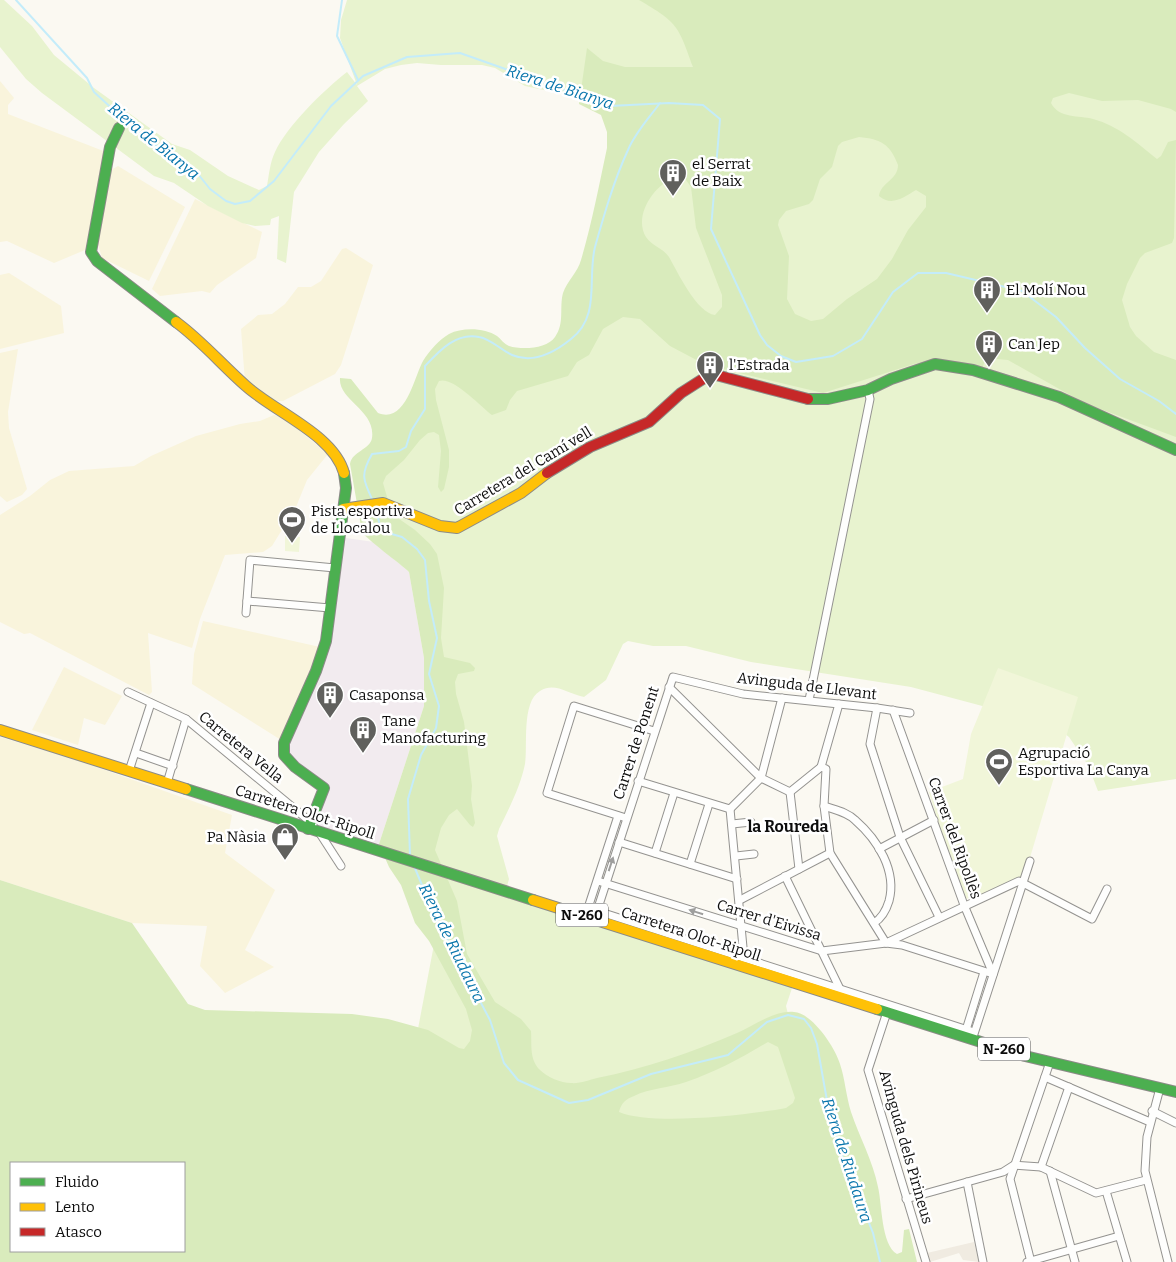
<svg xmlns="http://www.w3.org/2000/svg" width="1176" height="1262" viewBox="0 0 1176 1262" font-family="Bitter,serif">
<rect width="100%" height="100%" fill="#fbf9f2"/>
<polygon fill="#f2ebef" points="346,538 374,542 409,572 424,658 424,706 379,844 316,824 314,818 329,787 294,762 290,754 289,744 330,647"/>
<g fill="#f9f4dc">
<polygon points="0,81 14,98 8,105 8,114 106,152 85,250 54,263 7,241 0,242"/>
<polygon points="118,166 185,207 149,281 102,258 98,244 111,170"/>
<polygon points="195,199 262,232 256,258 217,285 210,293 202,291 160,296 152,289"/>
<polygon points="346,248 373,265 341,365 335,374 283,401 270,401 245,382 241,329 258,315 272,314 285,304 298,287 311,287 321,281 342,249"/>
<polygon points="9,273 61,306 64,333 0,349 0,275"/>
<polygon points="18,349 8,412 9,428 27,489 22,495 7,502 0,496 0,353"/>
<polygon points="274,415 284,418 328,454 307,480 296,507 272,546 263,552 225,555 200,619 192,648 148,633 152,692 149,695 30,633 24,634 0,622 0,515 30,496 50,480 69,471 134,466 151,456 196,436 240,424 260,421"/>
<polygon points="203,621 320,647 281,740 192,684 194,654"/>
<polygon points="64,667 122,696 105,725 84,718 78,745 32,730"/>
<polygon points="0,737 74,759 232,815 225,853 275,890 245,950 274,967 225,993 200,966 207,926 132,923 0,880"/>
</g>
<path fill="#e8f3cf" d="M0,0H4L32,26L54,55L94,88L172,144L190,150L228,176L259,190L267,186C269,175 270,162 275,152C287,126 324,90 347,72L357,85L340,38L341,20L347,0H1176V779L1098,791L1088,765L1069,737L1054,725L911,687L751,662L686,646H653L628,641L623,644L606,680L584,697C566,693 555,682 540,691C521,702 528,747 525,764C520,788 509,808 499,829L497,836L509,879L507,886L734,957L793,985L786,1006L790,1022L875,1234L417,1034L436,934L422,754L433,611L369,505L424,380L550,361L639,131L581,98L525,86L495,68L482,65H441L417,63L401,65L385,69L357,86L368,101L344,124L319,152L294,192L286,263L277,259L279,216L271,219L270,225L255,226L242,223L208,206L174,183L154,176L42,93L26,79L0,47Z"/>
<path fill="#d9ebbc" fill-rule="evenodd" d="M639,0H1176V112L1171,109L1138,100L1102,101L1069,93L1053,98L1051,103C1059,119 1079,115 1093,119C1119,126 1137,143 1157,159L1161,156L1168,142L1176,140L1174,238L1172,243L1145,253L1140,258L1127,284L1122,300L1130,327L1136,336L1154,352L1176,360V437L1084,403L1008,360L986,358L982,369L934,361L914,364L823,393L706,365L670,346L640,319L623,317L603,329L589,355L577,362L568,376L517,391L510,400L506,410L492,415C481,407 453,376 439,381L435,389L436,400L449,450V467L444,489L441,492L438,487L441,451L439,435L434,432L428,433L420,440L404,460L386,476L383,483L392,514L415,530L430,544L437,554L444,588L441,638L444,657L470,663L475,668L474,671L458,674L455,682L456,694L464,722L472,786L471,799L475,823L473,827L470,825L457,809L449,815L441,828L435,850L457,901L467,954L495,1002L521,1019L531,1031C532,1045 529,1059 540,1070C547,1077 561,1083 571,1083C579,1084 589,1080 597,1078C644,1069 693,1052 737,1033C754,1026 774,1010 794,1012C812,1013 835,1047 840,1064C845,1079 846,1096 851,1112C859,1136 873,1161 878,1187C882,1203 881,1245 897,1254L902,1252L904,1230L909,1229L917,1262H0V880L132,923L188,1004L205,1010L352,1014L388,1019L428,1030L459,1048L464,1049L470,1041L472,1030L466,1009L429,941L415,923L401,885L389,867L379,844L424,706V658L409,572C401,564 366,539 362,532L350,464C352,451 370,450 372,438C376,410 338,400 340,378L351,379L378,413C406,424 414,377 423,361C429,351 439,340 449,334C463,327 485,328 497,336C501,339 504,344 509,346C522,350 547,349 555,337C565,323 559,308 563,293C567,281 578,272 581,260C592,223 599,185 607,148V132L601,115L579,104L587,48L603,61L625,67H693C678,25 678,23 639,0ZM859,137C881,139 890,144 898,165C898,180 881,182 879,196C892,207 904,197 916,190L926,196V207L908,230L892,259L877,279L847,299L823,319L811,321L795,314L787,299L789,256L778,225L779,220L786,211L809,204L813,200L820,179L832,167L838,146L842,142ZM674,178L686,180L691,187L696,228L722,295V307L715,315C697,313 678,273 669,257C663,248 652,246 646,237C633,216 654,185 674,178ZM768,1042L778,1047L795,1098L793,1103L786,1108C749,1115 652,1126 619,1112C621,1103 626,1099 634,1096C650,1088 669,1088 686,1082C716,1072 741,1058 768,1042ZM11,1163H184V1251H11Z"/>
<g fill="#f1f6d9">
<polygon points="285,536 300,537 299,552 285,551"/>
<polygon points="998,668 1078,697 1023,881 962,900 929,792 963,779 971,734"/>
</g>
<polygon fill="#f0ebe1" points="974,1242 979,1262 963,1260 959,1253 930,1262 927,1253"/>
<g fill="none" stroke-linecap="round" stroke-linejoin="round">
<g stroke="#c4ecfa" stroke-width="2">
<polyline points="16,0 87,78 94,92 118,114 163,151 194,169 210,189 226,201 235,204 250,201 274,181 331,106 363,76 407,57 460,53 610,106 669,103 703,105 720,119 711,229 760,335 767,345 781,356 796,362 833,356 862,339 893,292 918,273 946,273 1022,291 1056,317 1085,348 1120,379 1159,401 1176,414"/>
<polyline points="342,0 337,36 358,80"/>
<path d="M373,501C363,480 360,475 372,454L399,451L406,447L411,431L425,409V366C439,351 456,332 479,337C491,339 501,350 512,355C533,364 555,352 571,339C601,316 587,279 595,247C604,215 614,180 628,150C635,133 649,118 660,103"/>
<polyline points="376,507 380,527 385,532 402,537 417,549 425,560 429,601 437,638 429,674 439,706 436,728 421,755 408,799 410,855"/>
<polyline points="414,866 435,916 490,1020 504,1063 518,1080 569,1103 588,1100 651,1074 728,1055 767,1022 788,1015 804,1019 811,1028 817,1044 829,1112 843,1158 873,1233 880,1262"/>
</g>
<defs>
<g id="street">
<polyline points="247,601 330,608"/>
<polyline points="246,613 250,560 335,568"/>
<polyline points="669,687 761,778 790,792 821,767"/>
<polyline points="128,692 186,719 313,824"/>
<polyline points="809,700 870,399 868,390"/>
<polyline points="839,704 821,767 826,769 824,806 830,853 886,943 1019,881 1092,919 1107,889"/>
<polyline points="877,708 870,744 900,837 939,917"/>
<polyline points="893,710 964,905 993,974"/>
<polyline points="136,753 173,766"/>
<polyline points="129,771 151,703"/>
<polyline points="638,781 730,809 761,778 782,698"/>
<polyline points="167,783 186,719"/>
<polyline points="790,792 799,869"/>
<path d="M824,806C835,810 847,812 855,820C878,840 897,871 889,901C886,911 882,918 874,923"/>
<polyline points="730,809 744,958"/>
<polyline points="626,818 547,793 574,706 654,731"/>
<polyline points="732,824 751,822"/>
<polyline points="319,832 341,866"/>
<polyline points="619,842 737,879"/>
<polyline points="879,849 934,820"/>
<polyline points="655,853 674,793"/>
<polyline points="736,856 754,854"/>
<polyline points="690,864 709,804"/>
<polyline points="785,876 840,989"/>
<polyline points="598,881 822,951 886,943 902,945 993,974"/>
<polyline points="740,900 830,853"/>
<polyline points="588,908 974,1032"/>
<polyline points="587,911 618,816"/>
<polyline points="597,911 673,677 743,694 877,708 910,713"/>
<polyline points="887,1012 868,1070 926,1262"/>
<polyline points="966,1030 984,972"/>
<polyline points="973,1037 1030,861"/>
<polyline points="1045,1077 1150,1122"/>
<polyline points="1160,1088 1147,1137 1145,1171 1168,1262"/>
<polyline points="1152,1111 1176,1123"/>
<polyline points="1041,1167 1069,1087"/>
<polyline points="1050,1171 1075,1262"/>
<polyline points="967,1182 983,1262"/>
<polyline points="1106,1191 1127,1262"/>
<polyline points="906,1199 1003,1172 1014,1165 1041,1167 1096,1193 1146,1180"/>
<polyline points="1027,1262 1119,1236"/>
<polyline points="1031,1262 1010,1179 1050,1062"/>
</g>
<g id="fast">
<polyline points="119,128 110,147 91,252 97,261 176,322"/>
<polyline points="808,399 828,399 868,390 891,379 935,364 973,370 1059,397 1176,450"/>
<polyline points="186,789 533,900"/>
<polyline points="308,829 324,788 295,767 284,755 284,743 316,671 326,641 346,488 344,473"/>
<polyline points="877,1009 1025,1056 1176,1092"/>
</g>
<g id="slow">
<path d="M176,322C202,341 222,365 246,386C275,412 334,435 344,473"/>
<polyline points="343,509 383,503 440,526 457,528 521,493 547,473"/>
<polyline points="0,730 186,789"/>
<polyline points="533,900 877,1009"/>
</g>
<polyline id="jam" points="547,473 590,447 649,422 681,393 706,377 716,375 808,399"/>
</defs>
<use href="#street" stroke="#949390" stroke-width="9"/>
<use href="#fast" stroke="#8b8a87" stroke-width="12"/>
<use href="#slow" stroke="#8b8a87" stroke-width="12"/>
<use href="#jam" stroke="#8b8a87" stroke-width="12"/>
<use href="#street" stroke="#fefefd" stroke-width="7"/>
<use href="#fast" stroke="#4caf50" stroke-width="10"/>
<use href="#slow" stroke="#ffc107" stroke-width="10"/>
<use href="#jam" stroke="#c62828" stroke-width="10"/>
</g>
<defs><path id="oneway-solid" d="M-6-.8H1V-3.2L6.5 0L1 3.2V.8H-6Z" transform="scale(1.25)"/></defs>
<g fill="#9e9e9d">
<use href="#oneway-solid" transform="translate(611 864) rotate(-72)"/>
<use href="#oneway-solid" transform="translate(696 912) rotate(-162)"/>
</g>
<defs>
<symbol id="building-pin" viewBox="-11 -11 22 30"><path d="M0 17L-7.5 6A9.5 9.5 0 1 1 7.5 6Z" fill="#60605d" stroke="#fff"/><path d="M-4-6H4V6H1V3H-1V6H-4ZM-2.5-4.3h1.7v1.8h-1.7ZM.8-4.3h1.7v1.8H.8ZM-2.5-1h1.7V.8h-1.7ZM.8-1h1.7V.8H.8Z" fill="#fff"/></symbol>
<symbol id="stadium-pin" viewBox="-11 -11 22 30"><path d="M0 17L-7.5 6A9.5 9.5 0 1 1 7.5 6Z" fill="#60605d" stroke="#fff"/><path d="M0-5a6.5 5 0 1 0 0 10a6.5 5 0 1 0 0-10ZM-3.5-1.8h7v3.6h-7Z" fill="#fff"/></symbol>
<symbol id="shop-pin" viewBox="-11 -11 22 30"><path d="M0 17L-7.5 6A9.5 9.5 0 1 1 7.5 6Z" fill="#60605d" stroke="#fff"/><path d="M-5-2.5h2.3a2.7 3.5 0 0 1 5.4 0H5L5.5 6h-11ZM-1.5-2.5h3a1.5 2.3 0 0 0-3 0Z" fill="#fff"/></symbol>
</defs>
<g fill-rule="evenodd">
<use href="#building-pin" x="657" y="157" width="32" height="43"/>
<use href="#building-pin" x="971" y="274" width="32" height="43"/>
<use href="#building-pin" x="973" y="328" width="32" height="43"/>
<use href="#building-pin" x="694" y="349" width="32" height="43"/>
<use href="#stadium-pin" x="276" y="504" width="32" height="43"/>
<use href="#building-pin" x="314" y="679" width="32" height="43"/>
<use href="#building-pin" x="347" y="714" width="32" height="43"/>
<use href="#stadium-pin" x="983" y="746" width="32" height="43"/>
<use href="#shop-pin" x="269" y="821" width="32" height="43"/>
</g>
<g text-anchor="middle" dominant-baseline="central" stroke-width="5" stroke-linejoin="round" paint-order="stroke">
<g fill="#fff" stroke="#565656" stroke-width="1">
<rect x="556" y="903.5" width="52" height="23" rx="4"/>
<rect x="978" y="1037.5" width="52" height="23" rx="4"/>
</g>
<g font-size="14" font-weight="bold" fill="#0d0d0d">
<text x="582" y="915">N-260</text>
<text x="1004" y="1049">N-260</text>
</g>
<g font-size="15" fill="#0d0d0d" stroke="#fff" text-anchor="start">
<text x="692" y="164">el Serrat<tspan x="692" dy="17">de Baix</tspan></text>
<text x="1006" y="290">El Molí Nou</text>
<text x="1008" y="344">Can Jep</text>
<text x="729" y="365">l'Estrada</text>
<text x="311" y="511">Pista esportiva<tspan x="311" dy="17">de Llocalou</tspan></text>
<text x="349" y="695">Casaponsa</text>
<text x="382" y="721">Tane<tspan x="382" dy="17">Manofacturing</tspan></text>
<text x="1018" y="753">Agrupació<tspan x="1018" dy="17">Esportiva La Canya</tspan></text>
<text x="266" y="837" text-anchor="end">Pa Nàsia</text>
</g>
<g font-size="15" fill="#0d0d0d" stroke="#fff">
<text transform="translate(523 471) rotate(-31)">Carretera del Camí vell</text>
<text transform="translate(807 686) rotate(7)">Avinguda de Llevant</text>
<text transform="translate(636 743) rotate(-72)">Carrer de Ponent</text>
<text transform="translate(241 747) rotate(39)">Carretera Vella</text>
<text transform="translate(305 812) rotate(18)">Carretera Olot-Ripoll</text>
<text transform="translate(955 838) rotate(70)">Carrer del Ripollès</text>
<text transform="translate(769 920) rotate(17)">Carrer d'Eivissa</text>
<text transform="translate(691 934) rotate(18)">Carretera Olot-Ripoll</text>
<text transform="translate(906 1147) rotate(74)">Avinguda dels Pirineus</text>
</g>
<g font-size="16" font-style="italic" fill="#0976ac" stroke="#fff">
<text transform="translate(560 87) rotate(18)">Riera de Bianya</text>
<text transform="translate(154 141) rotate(39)">Riera de Bianya</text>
<text transform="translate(452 943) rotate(64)">Riera de Riudaura</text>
<text transform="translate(847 1160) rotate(72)">Riera de Riudaura</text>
</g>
<g font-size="16" font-weight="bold" fill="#0d0d0d" stroke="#fff">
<text x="788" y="826">la Roureda</text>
</g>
</g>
<rect x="10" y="1162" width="175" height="90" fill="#ffffff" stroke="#9e9e9e"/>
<rect x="20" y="1178" width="25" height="8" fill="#4caf50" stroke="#9e9e9e"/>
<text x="55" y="1187" font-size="15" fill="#0d0d0d">Fluido</text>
<rect x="20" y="1203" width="25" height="8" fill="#ffc107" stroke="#9e9e9e"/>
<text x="55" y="1212" font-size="15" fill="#0d0d0d">Lento</text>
<rect x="20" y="1228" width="25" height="8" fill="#c62828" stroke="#9e9e9e"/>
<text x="55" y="1237" font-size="15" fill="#0d0d0d">Atasco</text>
</svg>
